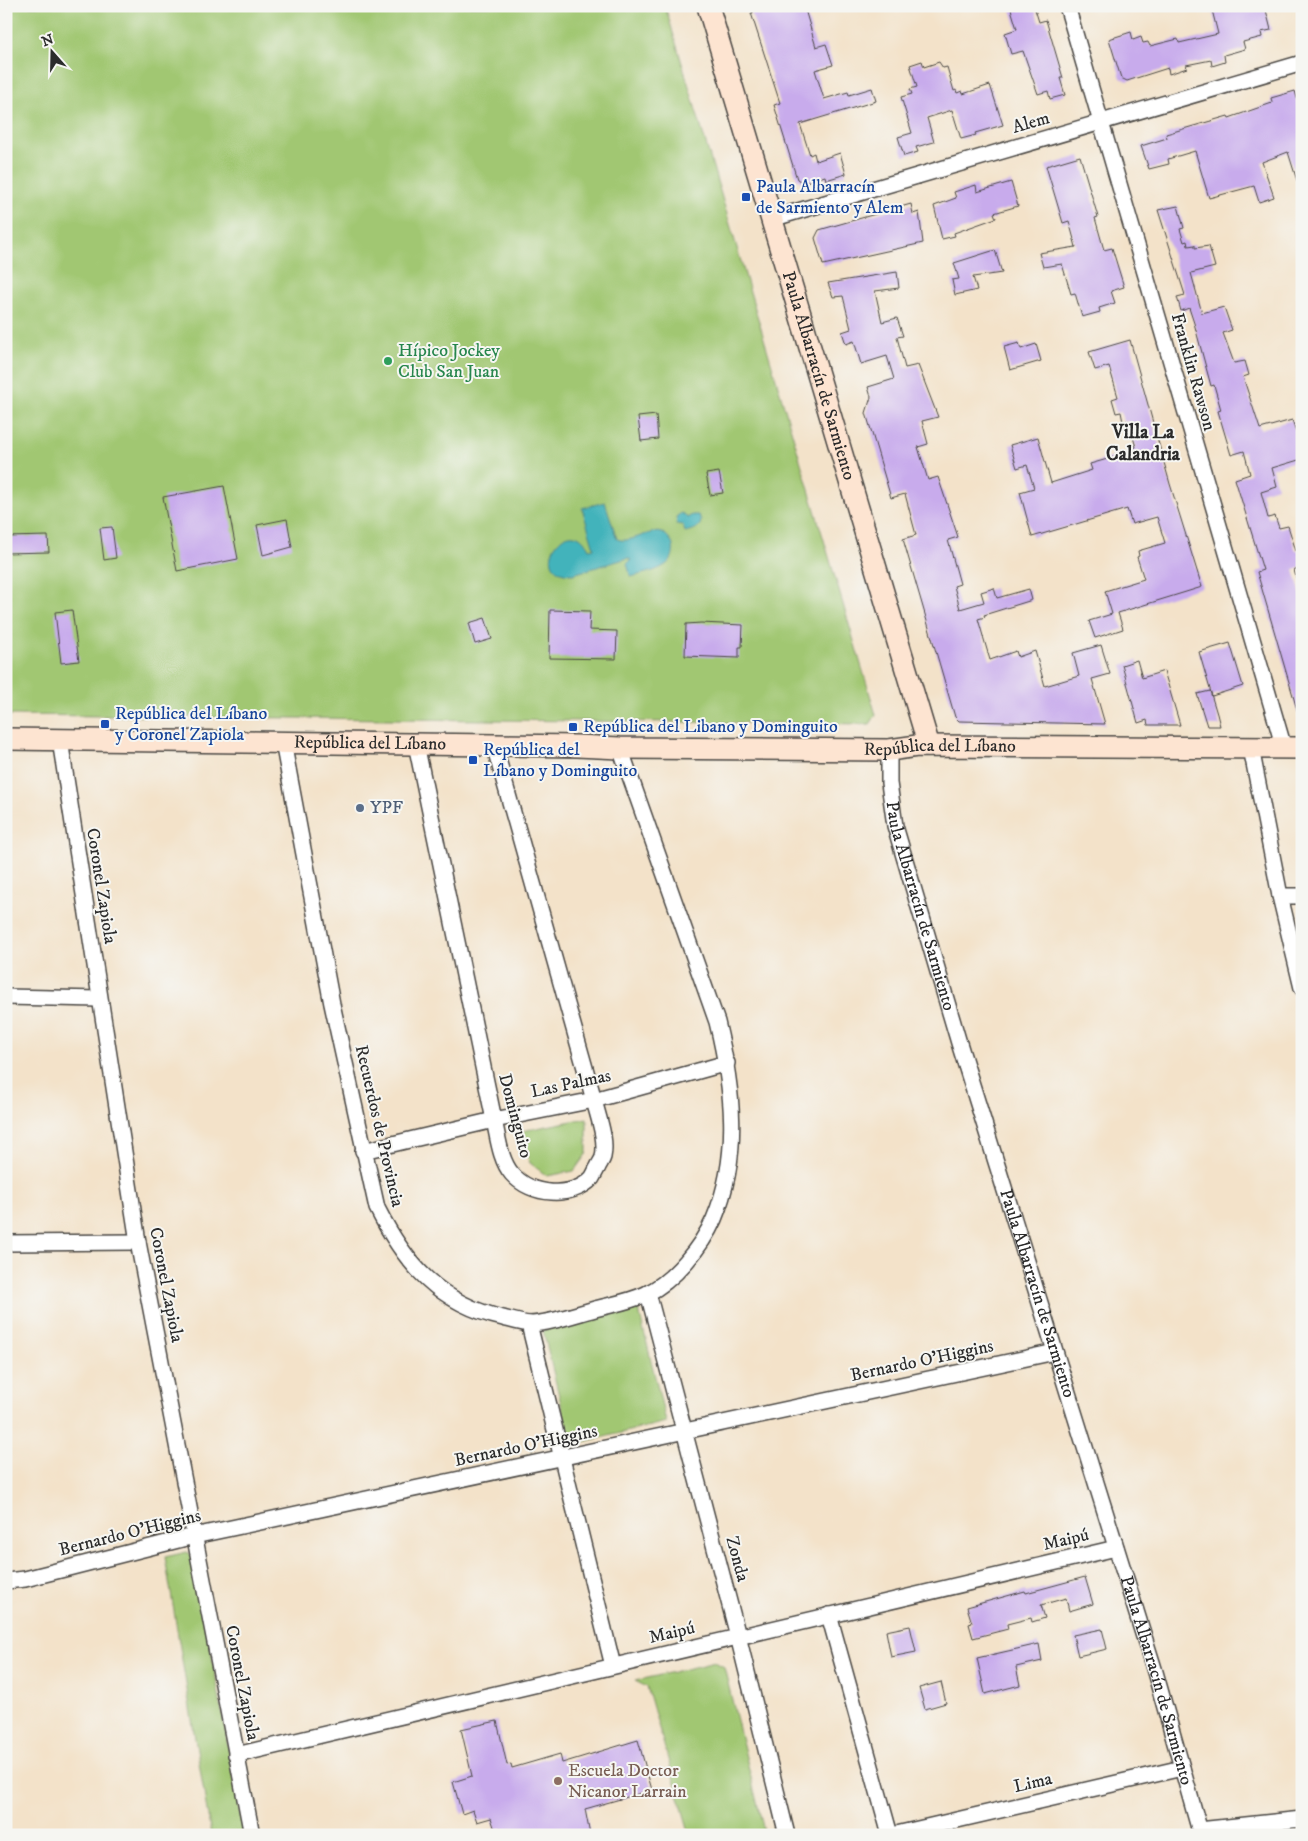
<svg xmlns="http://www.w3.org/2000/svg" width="1308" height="1841" viewBox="0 0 1308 1841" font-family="'IM FELL DW Pica',serif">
<rect width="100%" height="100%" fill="#f6f6f2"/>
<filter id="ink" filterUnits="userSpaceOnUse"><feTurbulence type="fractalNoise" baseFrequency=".02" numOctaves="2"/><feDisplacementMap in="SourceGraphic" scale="10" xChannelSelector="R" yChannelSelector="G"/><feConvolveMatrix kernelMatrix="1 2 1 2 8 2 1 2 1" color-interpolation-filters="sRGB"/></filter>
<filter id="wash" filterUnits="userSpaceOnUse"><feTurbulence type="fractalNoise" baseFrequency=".0096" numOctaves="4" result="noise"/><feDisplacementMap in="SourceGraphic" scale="20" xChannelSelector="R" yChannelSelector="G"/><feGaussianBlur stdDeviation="1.12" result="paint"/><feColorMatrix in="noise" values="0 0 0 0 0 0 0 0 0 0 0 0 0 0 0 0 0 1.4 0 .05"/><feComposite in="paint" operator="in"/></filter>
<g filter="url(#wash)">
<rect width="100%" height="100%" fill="#f3e2c9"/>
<g fill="#a1c772" stroke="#66794e">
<polygon points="6,6 665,6 876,715 870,724 6,715"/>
<polygon points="587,1118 587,1153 574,1171 547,1176 530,1163 517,1132"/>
<polygon points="638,1307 666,1422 571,1445 543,1330"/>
<polygon points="187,1552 194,1556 244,1835 211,1835 165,1557"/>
<polygon points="715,1662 724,1667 765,1835 690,1835 647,1687 635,1681"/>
</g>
<g fill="#43b3bb" stroke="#376f73">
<path d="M605,502L617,539C634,546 658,519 671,541C674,546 674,552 672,557C667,570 644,573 631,577L627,564L631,560L628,558L573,574C525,574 569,506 589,549L594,548L582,508Z"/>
<path d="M681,513L685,515L687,518L692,515H698L701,520C701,529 692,530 685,532L683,525L677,524L676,517Z"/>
</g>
<g id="blocks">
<g fill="#c8abec">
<polygon points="751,6 804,6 816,47 826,44 833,65 815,70 824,99 848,92 849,95 872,88 876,101 800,124 810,155 814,153 816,161 840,153 846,174 826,180 825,176 803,183 797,179 774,105 780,103 751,13 753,13"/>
<polygon points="1020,6 1034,6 1039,22 1046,20 1063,78 1060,78 1065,95 1050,99 1048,91 1038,94 1023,51 1011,54 1005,33 1017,29 1011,9"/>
<polygon points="1211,6 1265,6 1271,30 1261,32 1262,37 1243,42 1245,49 1224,55 1225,62 1212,66 1211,60 1186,65 1187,68 1169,74 1168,68 1127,81 1121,78 1109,39 1131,32 1133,40 1141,37 1143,43 1148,42 1150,46 1178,39 1179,43 1218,34"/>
<polygon points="922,61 924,67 939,62 943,68 947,67 954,91 956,90 957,93 962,91 963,94 990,85 1003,125 975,133 976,135 961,139 952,110 927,118 934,142 916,147 918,152 904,156 898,137 912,133 901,97 912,94 910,89 917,87 910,65"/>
<polygon points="1295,91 1302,115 1302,186 1299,187 1288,152 1262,162 1274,197 1259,202 1254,186 1209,198 1195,151 1168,159 1169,164 1149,169 1141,146 1167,138 1166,134 1228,116 1229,118 1272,103 1271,98"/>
<polygon points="1080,156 1098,217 1095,218 1104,250 1112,248 1124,287 1111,291 1115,303 1099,308 1100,312 1082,317 1075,293 1071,294 1062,264 1043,267 1039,253 1076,247 1069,221 1063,223 1046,166"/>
<polygon points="1011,182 1018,206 994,213 996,218 954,233 955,236 942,239 934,206 956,198 954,192 976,185 977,192"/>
<polygon points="911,204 913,214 919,212 923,243 823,265 815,238 819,230"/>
<polygon points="1178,206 1184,228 1180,229 1184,242 1187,241 1188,246 1195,245 1195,248 1209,246 1215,267 1191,273 1202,313 1224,307 1232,330 1223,333 1234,363 1245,361 1249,375 1243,377 1260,429 1292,420 1302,448 1302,459 1272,468 1277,487 1261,492 1268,518 1275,516 1279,528 1288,526 1296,551 1302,549 1302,567 1294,570 1302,598 1302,713 1298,713 1257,572 1263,570 1235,479 1250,474 1244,451 1231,455 1218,411 1221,410 1214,385 1211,386 1194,323 1189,308 1181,311 1177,297 1185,295 1158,210"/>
<polygon points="995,250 1002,273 973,277 977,290 955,295 952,280 959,279 954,263"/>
<polygon points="897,272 899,288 875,291 882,322 897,318 903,336 897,337 905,368 918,365 938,417 922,421 928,444 918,447 928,480 938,477 958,537 948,540 960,584 954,586 960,609 984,602 981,592 994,588 997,598 1029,589 1032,600 984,615 985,617 978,619 990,660 1016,651 1018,657 1035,651 1045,686 1079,676 1073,653 1101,645 1110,674 1092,679 1105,724 959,721 955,717 903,539 916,535 905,494 891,498 866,413 871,397 868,387 894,379 887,356 861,364 854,341 846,344 842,332 851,329 843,296 833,297 828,283"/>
<polygon points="1130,340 1170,484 1202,587 1118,613 1123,629 1095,638 1089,621 1112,614 1105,591 1144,579 1137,557 1139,556 1138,551 1165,543 1157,517 1132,524 1127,509 1032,537 1020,492 1034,488 1027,465 1017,468 1010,445 1038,437 1051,483 1092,470 1090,464 1132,452 1131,448 1136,447 1128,421 1123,422 1121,412 1116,413 1112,399 1118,397 1109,366 1095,370 1089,352"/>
<polygon points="1019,343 1021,349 1036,344 1041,361 1010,370 1004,347"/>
<polygon points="656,415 658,439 641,441 638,417"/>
<polygon points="719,472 723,493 710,495 706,474"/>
<polygon points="224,486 238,559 177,571 163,497"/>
<polygon points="287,519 292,547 263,555 257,525"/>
<polygon points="112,527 116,558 104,560 100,528"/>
<polygon points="48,536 49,552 6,553 6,537"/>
<polygon points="72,610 79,661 61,663 55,612"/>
<polygon points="550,610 590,611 589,630 617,631 616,659 549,658"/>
<polygon points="485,618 492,639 475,644 469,623"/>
<polygon points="701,623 743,625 742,647 739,647 739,658 685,656 686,624"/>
<polygon points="1230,643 1243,686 1212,696 1199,652"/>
<polygon points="1137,660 1142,678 1164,671 1180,725 1148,725 1147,720 1138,723 1122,665"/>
<polygon points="1210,691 1217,714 1220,726 1207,726 1197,694"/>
<polygon points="1085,1577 1093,1604 1069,1611 1066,1598 1041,1605 1045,1618 1032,1622 1031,1618 1007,1624 1008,1629 973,1638 969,1624 972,1623 967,1607 1025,1591 1026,1593"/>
<polygon points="910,1626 916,1652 891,1657 886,1631"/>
<polygon points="1102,1629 1107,1649 1078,1656 1073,1635"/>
<polygon points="1039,1644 1042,1661 1016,1667 1020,1685 985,1694 977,1658"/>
<polygon points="941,1682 946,1703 925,1709 919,1688"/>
<polygon points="497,1721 507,1765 511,1764 512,1768 560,1754 562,1763 638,1740 652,1790 585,1809 590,1835 502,1835 501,1828 495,1830 491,1818 477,1822 473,1810 462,1814 453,1782 472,1776 461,1729"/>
</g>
</g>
</g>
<g filter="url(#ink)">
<use href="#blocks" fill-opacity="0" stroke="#494643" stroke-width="1"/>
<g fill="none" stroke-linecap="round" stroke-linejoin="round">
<defs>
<g id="minor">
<polyline points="1067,6 1284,748"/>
<polyline points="771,219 1302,63"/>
<polyline points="60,740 138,1242 252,1835"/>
<path d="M283,742L332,1004L377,1208C405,1264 440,1304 503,1318C511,1320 521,1323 529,1324C549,1324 579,1313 599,1308C615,1304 631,1301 646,1294C674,1281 702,1246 714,1219C741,1155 733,1088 717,1022L620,748"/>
<path d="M416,744L494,1120C498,1137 500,1160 512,1174C531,1196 572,1199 592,1178C594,1175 596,1170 598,1167C599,1164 602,1161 603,1157C607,1139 598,1117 594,1100L494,745"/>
<polyline points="1251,748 1280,896 1302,988"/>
<path id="s1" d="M889,750V783L895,826L959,1043L1155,1672L1201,1835"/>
<polyline points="1280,896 1302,896"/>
<polyline points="6,997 99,999"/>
<polyline points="363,1151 494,1120 594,1100 727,1063"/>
<polyline points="6,1243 138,1242"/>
<polyline points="648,1293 738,1636 787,1835"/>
<polyline points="529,1324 613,1666"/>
<polyline points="6,1581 25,1579 194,1536 1055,1352"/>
<polyline points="829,1615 890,1835"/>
<polyline points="236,1755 1116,1548"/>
<polyline points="1199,1830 1302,1819"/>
<polyline points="892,1835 1182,1768"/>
</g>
<g id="secondary">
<path id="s2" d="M708,6L929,746"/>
<path id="s3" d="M6,739L577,746L620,748L889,750L917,746L1302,748"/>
</g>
</defs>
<use href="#minor" stroke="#494643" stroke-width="18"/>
<use href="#secondary" stroke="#494643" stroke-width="24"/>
<use href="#minor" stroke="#fff" stroke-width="15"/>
<use href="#secondary" stroke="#fde4d1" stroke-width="21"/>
</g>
</g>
<g fill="#1a4fb4" stroke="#f6f6f2" stroke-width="2">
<rect x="741" y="192" width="10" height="10" rx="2.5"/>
<rect x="100" y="719" width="10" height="10" rx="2.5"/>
<rect x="568" y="722" width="10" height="10" rx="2.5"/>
<rect x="468" y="755" width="10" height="10" rx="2.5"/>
</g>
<circle fill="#2e9e5b" stroke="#f6f6f2" stroke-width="2" cx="388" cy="361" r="5"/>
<circle fill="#5c6f8a" stroke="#f6f6f2" stroke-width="2" cx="360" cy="808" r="5"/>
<circle fill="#8d6e63" stroke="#f6f6f2" stroke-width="2" cx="558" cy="1781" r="5"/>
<g text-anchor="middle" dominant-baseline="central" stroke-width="4" stroke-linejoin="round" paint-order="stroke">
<g font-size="18" fill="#2b2b2b" stroke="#f6f6f2">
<text transform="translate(1031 123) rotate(-16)">Alem</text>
<text transform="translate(1193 372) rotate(74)">Franklin Rawson</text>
<text stroke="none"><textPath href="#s2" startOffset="386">Paula Albarracín de Sarmiento</textPath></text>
<text stroke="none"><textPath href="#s3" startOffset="364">República del Líbano</textPath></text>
<text stroke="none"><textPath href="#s3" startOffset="934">República del Líbano</textPath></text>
<text transform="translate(101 886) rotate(81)">Coronel Zapiola</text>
<text stroke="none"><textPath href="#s1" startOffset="160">Paula Albarracín de Sarmiento</textPath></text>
<text transform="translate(571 1084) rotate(-12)">Las Palmas</text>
<text transform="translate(515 1116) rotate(75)">Dominguito</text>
<text transform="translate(379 1126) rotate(77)">Recuerdos de Provincia</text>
<text transform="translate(166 1285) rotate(79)">Coronel Zapiola</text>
<text stroke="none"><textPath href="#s1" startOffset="565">Paula Albarracín de Sarmiento</textPath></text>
<text transform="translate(922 1361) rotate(-12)">Bernardo O'Higgins</text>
<text transform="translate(526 1446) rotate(-12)">Bernardo O'Higgins</text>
<text transform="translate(130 1533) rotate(-14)">Bernardo O'Higgins</text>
<text transform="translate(1066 1540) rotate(-13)">Maipú</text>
<text transform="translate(737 1559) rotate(75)">Zonda</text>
<text transform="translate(672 1633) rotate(-13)">Maipú</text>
<text stroke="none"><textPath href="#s1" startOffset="970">Paula Albarracín de Sarmiento</textPath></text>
<text transform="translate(242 1683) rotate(79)">Coronel Zapiola</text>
<text transform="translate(1033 1783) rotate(-13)">Lima</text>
</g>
<g font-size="18" fill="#164399" stroke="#f6f6f2" text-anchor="start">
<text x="756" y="187">Paula Albarracín<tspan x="756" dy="21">de Sarmiento y Alem</tspan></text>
<text x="115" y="714">República del Líbano<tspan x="115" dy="21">y Coronel Zapiola</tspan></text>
<text x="583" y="727">República del Libano y Dominguito</text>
<text x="483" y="750">República del<tspan x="483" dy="21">Líbano y Dominguito</tspan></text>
</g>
<g font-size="18" fill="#27864d" stroke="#f6f6f2" text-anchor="start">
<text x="398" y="351">Hípico Jockey<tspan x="398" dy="21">Club San Juan</tspan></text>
</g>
<g font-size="18" fill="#4e5e75" stroke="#f6f6f2" text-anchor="start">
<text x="370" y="808">YPF</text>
</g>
<g font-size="18" fill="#785e54" stroke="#f6f6f2" text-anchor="start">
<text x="568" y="1771">Escuela Doctor<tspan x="568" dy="21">Nicanor Larrain</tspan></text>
</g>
<g font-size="19" font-weight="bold" fill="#2b2b2b" stroke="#f6f6f2">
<text x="1143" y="432">Villa La<tspan x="1143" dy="22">Calandria</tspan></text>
</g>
</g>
<rect width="1308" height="1841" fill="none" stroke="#f6f6f2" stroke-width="25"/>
<g transform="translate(52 52) rotate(340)" stroke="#f6f6f2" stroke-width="4" paint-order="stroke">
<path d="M0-4L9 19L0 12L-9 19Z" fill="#2b2b2b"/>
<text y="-8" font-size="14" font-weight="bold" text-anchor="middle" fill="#2b2b2b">N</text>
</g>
</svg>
